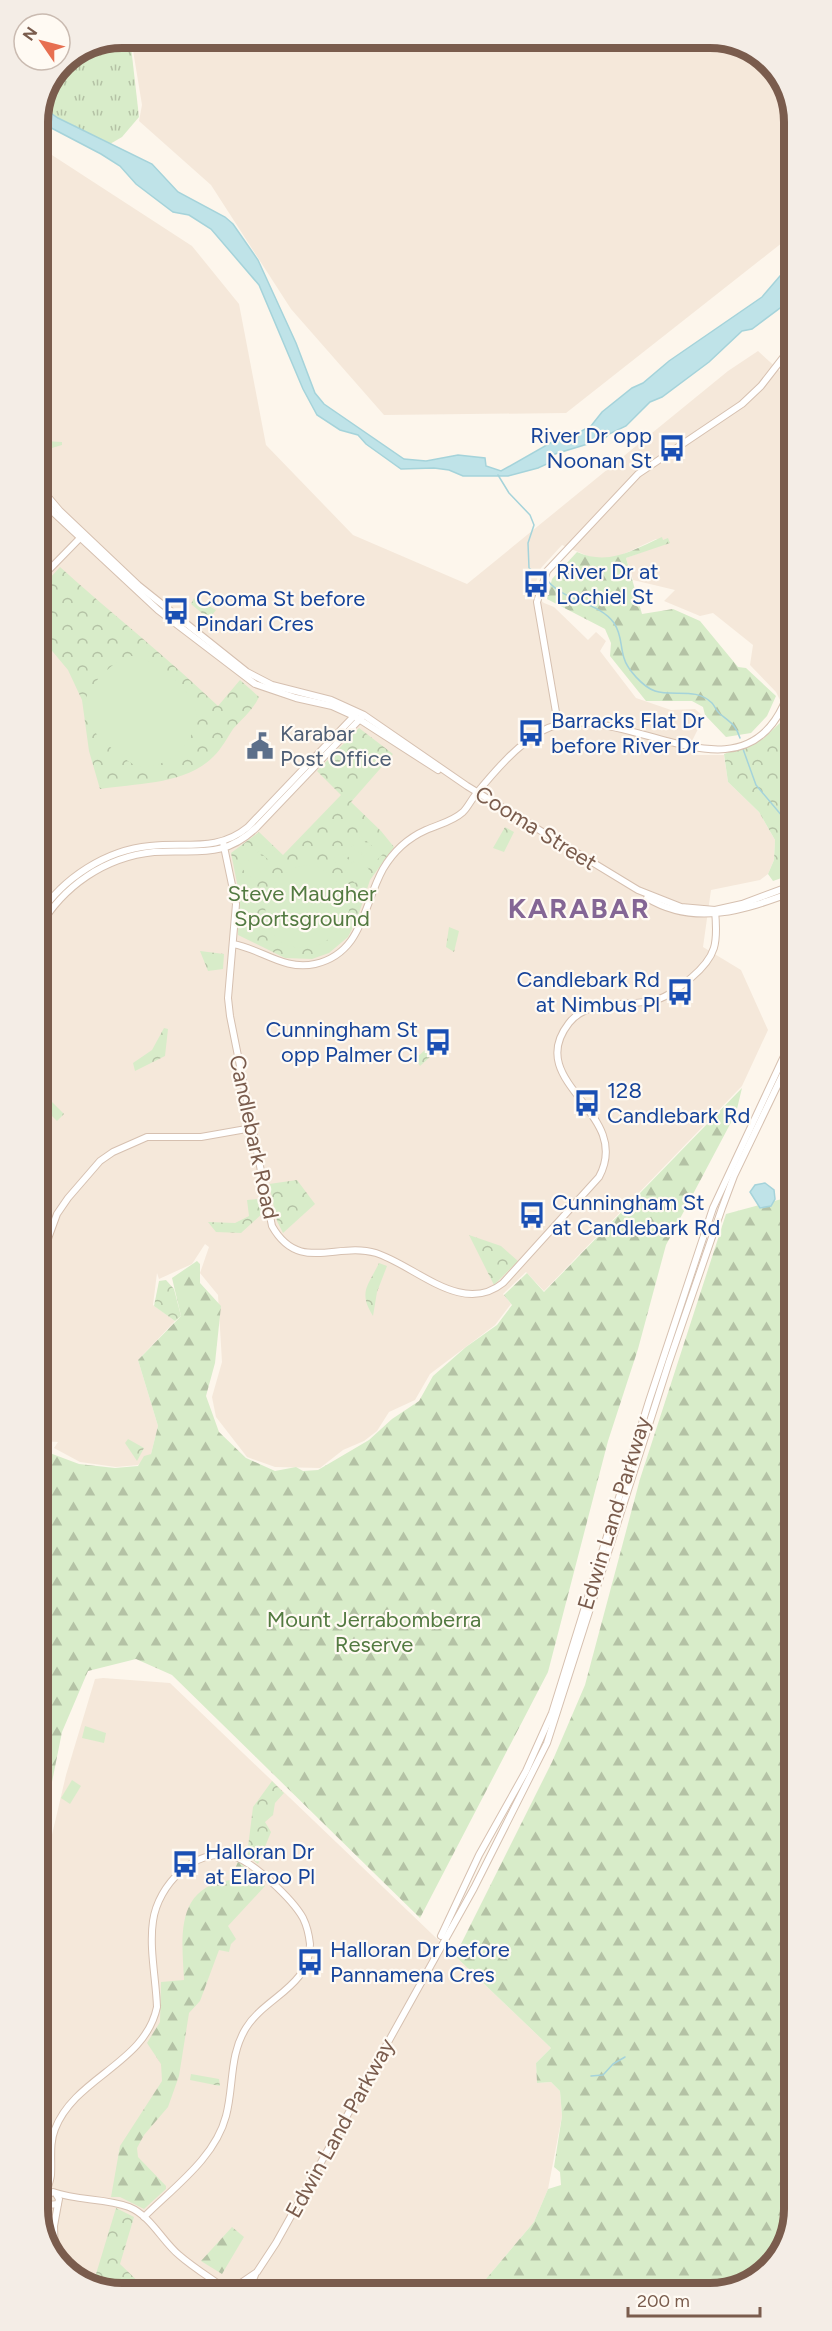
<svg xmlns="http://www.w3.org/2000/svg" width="832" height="2331" viewBox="0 0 832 2331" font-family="Figtree,sans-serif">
<defs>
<pattern id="grass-tufts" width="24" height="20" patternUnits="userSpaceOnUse" patternTransform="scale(1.5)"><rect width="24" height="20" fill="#d8ecc9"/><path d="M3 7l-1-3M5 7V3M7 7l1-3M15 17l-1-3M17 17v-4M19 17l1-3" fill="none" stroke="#b4c2a5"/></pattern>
<pattern id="forest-firs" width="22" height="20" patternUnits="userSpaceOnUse" patternTransform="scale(1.5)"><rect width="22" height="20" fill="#d8ecc9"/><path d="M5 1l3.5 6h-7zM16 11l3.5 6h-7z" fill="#b4c2a5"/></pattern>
<pattern id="park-crowns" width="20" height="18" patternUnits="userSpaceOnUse" patternTransform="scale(1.5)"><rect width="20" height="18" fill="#d8ecc9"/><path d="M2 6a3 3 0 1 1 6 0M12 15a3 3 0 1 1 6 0" fill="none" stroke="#b4c2a5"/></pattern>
</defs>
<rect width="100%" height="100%" fill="#fdf6ec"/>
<g fill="#f5e8da">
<polygon points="131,38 716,38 766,58 792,100 792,235 566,413 384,415 291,309 211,185 139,121 142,105"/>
<polygon points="38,146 192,246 239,304 266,445 353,535 467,584 728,371 758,351 780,371 792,357 792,717 787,714 776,692 750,665 753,645 713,613 700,616 664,601 675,590 633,580 626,558 658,546 663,540 656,539 613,559 602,559 590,557 562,545 541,568 532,593 544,603 554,607 588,640 596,632 606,641 600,651 636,698 671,710 695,709 704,717 692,741 697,755 724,755 728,782 759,812 775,840 774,860 768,874 760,880 711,890 703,947 741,970 768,1030 742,1086 544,1291 526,1272 503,1294 511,1304 495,1325 430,1374 415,1400 389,1412 377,1431 364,1441 343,1450 320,1468 275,1467 247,1457 216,1417 212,1397 222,1362 218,1295 200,1273 209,1247 205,1244 192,1264 159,1279 157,1273 153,1305 175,1321 138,1360 158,1426 151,1454 138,1465 116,1467 80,1462 54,1448 58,1442 39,1441"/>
<polygon points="103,1678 170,1683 551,2048 536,2063 537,2083 551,2082 560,2091 562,2116 548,2189 534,2222 475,2292 116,2293 66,2273 40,2232 40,1886 66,1775 95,1679"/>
</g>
<polygon fill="url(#grass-tufts)" points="122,38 130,38 139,117 122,137 110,144 58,118 42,107 62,62"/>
<g fill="url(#forest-firs)">
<path d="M662,537L663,540L668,538L670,543L626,558L642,614L673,609L700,621L738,667L746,668L776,696L767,716L751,733L726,737L705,715L703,707L692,701H646L610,656L611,643L605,629L547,599L552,579L577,552C609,566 633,550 662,537Z"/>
<polygon points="742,1088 736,1113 666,1245 638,1349 608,1441 548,1672 420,1918 172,1675 136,1659 88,1671 62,1732 40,1842 39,1449 79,1464 115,1468 138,1466 144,1456 151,1454 158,1426 138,1360 181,1316 172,1278 197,1261 200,1264 200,1283 221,1306 215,1363 206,1396 219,1432 246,1458 275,1471 296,1467 303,1471 318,1470 369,1440 392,1419 419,1401 433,1376 466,1347 497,1325 512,1305 504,1295 527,1273 544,1292"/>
<polygon points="793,1196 794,2210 777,2261 732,2291 475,2292 534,2222 548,2189 561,2185 560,2172 554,2167 562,2116 560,2091 551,2082 537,2083 536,2063 551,2048 455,1956 552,1762 585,1685 640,1479 726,1214"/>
<path d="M238,1861L265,1886L228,1926L236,1939L231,1944L229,1952L219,1950L200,2001L189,2013L179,2076L168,2107L144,2135L137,2148L138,2157L166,2186V2189L144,2209L120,2197H111L120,2146L162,2081L161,2064L147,2043L160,2022L161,1982L184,1980C182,1938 174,1887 231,1880Z"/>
<polygon points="232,2227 244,2237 222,2274 201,2261"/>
</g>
<g fill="url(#park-crowns)">
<polygon points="44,441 62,442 62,445 45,450 50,459 38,471 38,445"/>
<path d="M60,567C112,614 167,657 218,706L240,680L259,697C253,710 243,718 233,729C227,738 222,748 214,756C186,785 137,783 100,789L89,751L82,700L68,670L38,634V591Z"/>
<polygon points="194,598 216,610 209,619 191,604"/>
<polygon points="782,721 792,727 793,874 773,881 768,874 774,860 775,840 759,812 728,782 724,754 763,739"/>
<polygon points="359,728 393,754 351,802 381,831 394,847 370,880 357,919 348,937 329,953 312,959 285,958 238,935 239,893 231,853 259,832 283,855 341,795 317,771"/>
<polygon points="505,827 514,832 504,852 493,848"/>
<polygon points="449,927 459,931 454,952 446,947"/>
<polygon points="200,951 224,954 223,969 208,971"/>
<polygon points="339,1027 339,1040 320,1032 321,1028"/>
<polygon points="164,1028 168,1029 165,1056 135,1071 133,1063 152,1050"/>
<polygon points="435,1041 440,1048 420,1066 415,1059"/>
<polygon points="48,1098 64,1114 57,1121 41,1105"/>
<polygon points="297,1180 315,1204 283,1233 277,1221 269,1184"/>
<polygon points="258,1199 263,1213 241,1233 216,1232 208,1222 235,1223 249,1216 247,1200"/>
<polygon points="469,1235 501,1246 518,1261 494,1285"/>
<path d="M379,1263L387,1266L377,1292L373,1316C358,1292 368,1286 379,1263Z"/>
<polygon points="166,1280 174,1289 181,1316 175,1321 154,1306 159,1281"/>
<polygon points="128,1439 144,1448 137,1461 125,1443"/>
<polygon points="272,1781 284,1793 275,1803 273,1815 265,1822 271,1832 258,1864 247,1855 253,1807"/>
<polygon points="191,2074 219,2079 220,2086 190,2080"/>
<polygon points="116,2208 134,2217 120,2264 150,2293 116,2293 73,2276 96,2274"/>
</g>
<g fill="#d8ecc9">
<path d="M130,656C154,656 197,692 197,717C197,727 192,734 187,742C180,755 156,771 138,766C130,764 122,756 115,751C87,729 70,706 101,676C110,667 117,660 130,656Z"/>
<polygon points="366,826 380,840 373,847 359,834"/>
<polygon points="357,835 372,848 365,856 350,842"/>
<polygon points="263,841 278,855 271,862 256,849"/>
<polygon points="349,844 364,857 357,865 342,851"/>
<polygon points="377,846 384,853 370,867 363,860"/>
<polygon points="255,850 270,863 263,871 248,857"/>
<polygon points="340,852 355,866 348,873 333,860"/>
<polygon points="246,858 261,872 254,880 239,866"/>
<polygon points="362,862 369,869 355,883 348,876"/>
<path d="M308,865C319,865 324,871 331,877C335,881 342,885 345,889C362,913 330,947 306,948C250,950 253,870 308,865Z"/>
<polygon points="85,1726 106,1733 104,1743 82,1738"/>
<polygon points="72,1780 81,1786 70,1804 61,1798"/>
<polygon points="111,2279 137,2293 116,2293 95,2285"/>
</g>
<g fill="#bfe3e8" stroke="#a5d3da" stroke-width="1.5">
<polygon points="42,107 58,118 152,164 178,192 225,217 233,224 258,260 296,343 315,393 324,404 404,459 426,461 458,455 485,458 486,466 501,471 566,434 576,434 591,426 602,412 632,388 643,383 669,361 762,297 792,262 792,299 752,329 742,331 709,362 662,397 650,402 626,426 609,434 604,439 555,454 547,464 538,468 508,476 463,476 449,470 434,468 401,469 366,444 358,435 340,430 317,415 303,389 259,285 211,229 189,215 173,212 136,184 120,166 101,154 38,121"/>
<polygon points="765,1183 774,1190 775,1199 771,1206 760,1208 750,1192 755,1185"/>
</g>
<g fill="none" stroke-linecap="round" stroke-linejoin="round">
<g stroke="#a5d3da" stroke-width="1.5">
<polyline points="498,475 509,493 530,515 534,525 528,543 529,568 537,574"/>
<path d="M548,581C564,601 599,602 614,623C622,635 620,645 624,658C627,669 643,687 655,691C674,697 696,687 712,703C715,706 716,711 720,714C730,722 736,725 740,738"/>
<polyline points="743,749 756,785 793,829"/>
<polyline points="789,875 793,855"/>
<polyline points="591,2076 603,2075 613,2064 625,2057"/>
</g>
<defs>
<g id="secondary">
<polyline points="38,485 60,511 138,585 247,672 272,685 331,700 364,715 467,786 638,890 681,907 715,910 742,904 793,885"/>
<polyline points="38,493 55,514 158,610 255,684 296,698 332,706 354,716 438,770"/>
<polyline points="38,581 82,536"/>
<polyline points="558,724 537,602 547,571 638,474 742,404 761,386 792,346"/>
<path d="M223,842L236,904L228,998L230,1016L272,1226C299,1274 337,1241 376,1253C416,1266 462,1316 503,1283L599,1177C634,1112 522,1083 569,1023C588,998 629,1007 656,1000C669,996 680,987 691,978C717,956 718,943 715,910"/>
<path d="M647,898C695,927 745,910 793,892"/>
<path d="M39,915C63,878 106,850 150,846C186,842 218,852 248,827L355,715"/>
<path d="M39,928C63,886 105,857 154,852C196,849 223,860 257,827L361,718"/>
<path d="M233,944C262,949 284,971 315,964C363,953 363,905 383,869C393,852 408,838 426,830C439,824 452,822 463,812C468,807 471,800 476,794C494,772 517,745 542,731C612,691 735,809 783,706C791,689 788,670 792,652"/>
<polyline points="39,1242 46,1244 57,1214 68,1198 100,1161 113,1152 147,1137 201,1137 252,1128"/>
<polyline points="441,1936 479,1855 526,1771 552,1713 649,1401 713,1208 793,1037"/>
<path d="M56,2194L59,2199L58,2204L48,2205C42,2197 50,2185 51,2175C52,2159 49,2144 55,2129C75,2077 145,2064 157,2007C156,1979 149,1948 153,1921C158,1885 195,1847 232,1856C252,1860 293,1900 303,1918C307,1926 309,1935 310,1944C310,1987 265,1997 246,2028C229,2055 234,2086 226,2116C215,2158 174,2187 144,2217"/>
<path d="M46,2196L53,2192C78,2201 105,2198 129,2207C151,2216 162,2241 179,2255C195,2269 214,2280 231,2293"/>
<polyline points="55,2255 54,2226 58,2204"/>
<polyline points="249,2290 255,2275"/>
<polyline points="232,2293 235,2287 257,2272 276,2243 474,1888 547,1743 669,1362 722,1208 734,1176 793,1053"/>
</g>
</defs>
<use href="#secondary" stroke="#d6c0b0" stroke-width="8"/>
<use href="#secondary" stroke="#fff" stroke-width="6"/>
</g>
<defs>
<symbol id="bus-bare" viewBox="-9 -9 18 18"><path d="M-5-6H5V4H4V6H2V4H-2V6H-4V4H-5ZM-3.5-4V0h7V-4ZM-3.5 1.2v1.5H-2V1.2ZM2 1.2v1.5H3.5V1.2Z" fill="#1a4fb4" stroke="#fffaf3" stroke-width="2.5" paint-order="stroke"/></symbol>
<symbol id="civic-bare" viewBox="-9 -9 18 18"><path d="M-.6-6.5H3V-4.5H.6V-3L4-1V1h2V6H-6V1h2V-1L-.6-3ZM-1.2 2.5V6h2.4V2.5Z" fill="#5c6f8a" stroke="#fffaf3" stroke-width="2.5" paint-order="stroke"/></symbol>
</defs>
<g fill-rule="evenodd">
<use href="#bus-bare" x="653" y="429" width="38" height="38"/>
<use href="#bus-bare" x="517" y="565" width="38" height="38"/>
<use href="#bus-bare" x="157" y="592" width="38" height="38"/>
<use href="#bus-bare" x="512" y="714" width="38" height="38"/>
<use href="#civic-bare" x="241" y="727" width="38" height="38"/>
<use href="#bus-bare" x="661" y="973" width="38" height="38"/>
<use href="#bus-bare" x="419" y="1023" width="38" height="38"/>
<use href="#bus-bare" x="568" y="1084" width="38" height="38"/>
<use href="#bus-bare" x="513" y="1196" width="38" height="38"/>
<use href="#bus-bare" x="166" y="1845" width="38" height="38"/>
<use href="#bus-bare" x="291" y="1943" width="38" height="38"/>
</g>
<g text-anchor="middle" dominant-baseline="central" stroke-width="4.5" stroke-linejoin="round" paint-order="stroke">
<g font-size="22" fill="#164399" stroke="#fffaf3" text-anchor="start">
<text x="652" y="435" text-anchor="end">River Dr opp<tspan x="652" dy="25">Noonan St</tspan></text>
<text x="556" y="571">River Dr at<tspan x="556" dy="25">Lochiel St</tspan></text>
<text x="196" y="598">Cooma St before<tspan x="196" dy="25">Pindari Cres</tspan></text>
<text x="551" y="720">Barracks Flat Dr<tspan x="551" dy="25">before River Dr</tspan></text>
<text x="660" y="979" text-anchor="end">Candlebark Rd<tspan x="660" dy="25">at Nimbus Pl</tspan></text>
<text x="418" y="1029" text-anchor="end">Cunningham St<tspan x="418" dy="25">opp Palmer Cl</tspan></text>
<text x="607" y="1090">128<tspan x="607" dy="25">Candlebark Rd</tspan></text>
<text x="552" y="1202">Cunningham St<tspan x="552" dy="25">at Candlebark Rd</tspan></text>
<text x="205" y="1851">Halloran Dr<tspan x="205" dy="25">at Elaroo Pl</tspan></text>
<text x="330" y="1949">Halloran Dr before<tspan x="330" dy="25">Pannamena Cres</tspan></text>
</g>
<g font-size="22" fill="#4e5e75" stroke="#fffaf3" text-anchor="start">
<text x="280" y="733">Karabar<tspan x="280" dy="25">Post Office</tspan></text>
</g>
<g font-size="22" fill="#7a5c4d" stroke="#fffaf3">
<text transform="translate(536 828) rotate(32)">Cooma Street</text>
<text transform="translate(254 1137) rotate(78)">Candlebark Road</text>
<text transform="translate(614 1513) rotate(-73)">Edwin Land Parkway</text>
<text transform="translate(340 2128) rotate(-61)">Edwin Land Parkway</text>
</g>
<g font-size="22" fill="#537a41" stroke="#fffaf3">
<text x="302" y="893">Steve Maugher<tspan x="302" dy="25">Sportsground</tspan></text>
<text x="374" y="1619">Mount Jerrabomberra<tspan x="374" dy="25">Reserve</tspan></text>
</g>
<g font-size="28" font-weight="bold" letter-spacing="1.5" fill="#846695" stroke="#fffaf3">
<text x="579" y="908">KARABAR</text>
</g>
</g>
<path d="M0 0H832V2331H0ZM122 48H710A74 74 0 0 1 784 122V2209A74 74 0 0 1 710 2283H122A74 74 0 0 1 48 2209V122A74 74 0 0 1 122 48Z" fill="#f4ede6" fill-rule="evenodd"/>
<path fill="none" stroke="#7a5c4d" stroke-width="8" d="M122 48H710A74 74 0 0 1 784 122V2209A74 74 0 0 1 710 2283H122A74 74 0 0 1 48 2209V122A74 74 0 0 1 122 48Z"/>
<g transform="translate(42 42) rotate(305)"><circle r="28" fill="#fffaf3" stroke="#cabbb1" stroke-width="1.5"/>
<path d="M0-4.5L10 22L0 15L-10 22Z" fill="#e76f51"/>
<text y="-9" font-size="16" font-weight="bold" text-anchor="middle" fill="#7a5c4d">N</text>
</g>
<path d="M628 2307v9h132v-9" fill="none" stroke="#7a5c4d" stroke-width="3"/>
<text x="637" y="2307" font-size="18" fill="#7a5c4d" stroke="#fffaf3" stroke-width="4.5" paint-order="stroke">200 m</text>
</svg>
